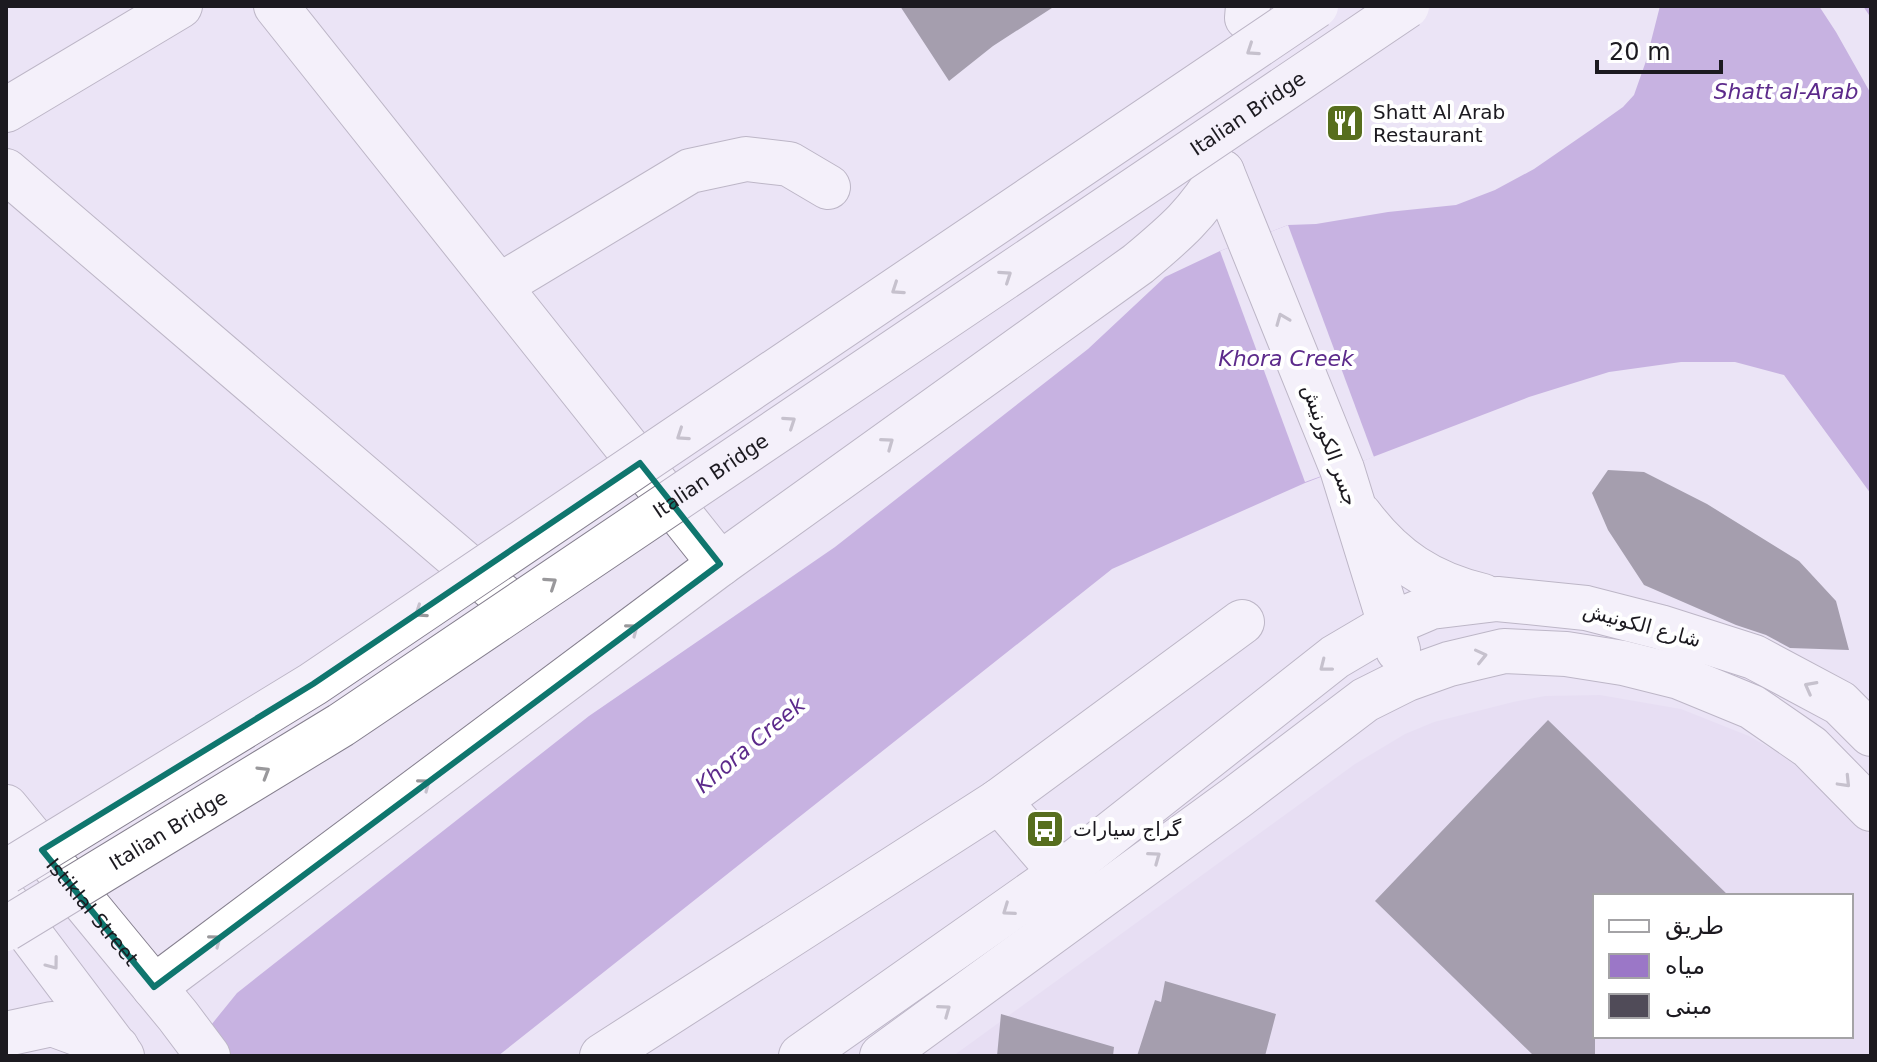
<svg xmlns="http://www.w3.org/2000/svg" width="1877" height="1062" viewBox="0 0 1877 1062" font-family="'DejaVu Sans',Cairo,sans-serif">
<rect width="100%" height="100%" fill="#ebe4f5"/>
<path fill="#e2d8f0" fill-rule="evenodd" d="M1600,695L1681,709L1749,736L1782,755L1811,778L1861,824L1871,837V1056H953L1355,764L1405,734L1434,722L1513,702L1545,696ZM1595,896H1851V1036H1595Z"/>
<polygon fill="#9b77c7" points="1660,6 1871,6 1871,494 1784,375 1735,362 1681,362 1609,372 1529,397 1305,483 1112,569 498,1056 186,1056 237,993 589,716 835,547 1088,349 1165,277 1220,251 1288,225 1316,224 1388,212 1456,205 1495,190 1534,169 1592,129 1623,107 1634,95 1646,61"/>
<g fill="#ebe4f5">
<polygon points="1819,6 1863,6 1871,18 1871,94 1836,32"/>
<polygon points="1288,225 1374,457 1305,482 1220,251"/>
</g>
<g fill="#504b58">
<polygon points="900,6 1055,6 993,46 949,81"/>
<polygon points="1608,470 1644,472 1707,504 1799,561 1836,601 1849,650 1790,648 1766,635 1736,625 1644,585 1608,530 1592,493"/>
<polygon points="1548,720 1729,896 1595,896 1595,1056 1534,1056 1375,901"/>
<polygon points="1165,981 1276,1014 1265,1056 1137,1056 1155,1000 1161,1002"/>
<polygon points="1001,1014 1114,1047 1113,1056 997,1056"/>
</g>
<g fill="none" stroke-linecap="round" stroke-linejoin="round">
<defs>
<g id="minor">
<polyline points="276,6 720,564"/>
<polyline points="6,110 180,6"/>
<polyline points="6,171 515,607"/>
<polyline points="1222,172 1342,469 1398,650"/>
<polyline points="499,286 690,171 746,159 789,164 828,187"/>
<path d="M1360,515C1393,559 1429,583 1483,596"/>
<polyline points="999,801 1061,873"/>
<polyline points="602,1056 999,801 1242,622"/>
<polyline points="801,1056 1061,873 1335,657 1391,624 1431,607 1497,599 1586,608 1660,627 1754,657 1840,703 1871,734"/>
<polyline points="882,1056 1237,797 1365,700 1407,679 1449,664 1504,651 1566,654 1623,663 1679,677 1752,707 1810,747 1871,809"/>
</g>
<g id="major">
<polyline points="1247,18 1248,6"/>
<path id="s1" d="M6,807L178,1016L208,1056"/>
<polyline points="6,902 122,1056"/>
<path d="M154,987L720,564L1138,264C1175,233 1198,214 1222,172"/>
<polyline points="6,1034 52,1024 117,1048"/>
</g>
</defs>
<use href="#minor" stroke="#857f8e" stroke-width="46"/>
<use href="#major" stroke="#857f8e" stroke-width="46"/>
<use href="#minor" stroke="#fff" stroke-width="44"/>
<use href="#major" stroke="#fff" stroke-width="44"/>
<defs>
<g id="major-bridge">
<polyline points="6,872 313,684 1316,6"/>
<path id="s2" d="M6,929L341,725L1407,6"/>
</g>
</defs>
<use href="#major-bridge" stroke="#857f8e" stroke-width="46" stroke-linecap="butt"/>
<use href="#major-bridge" stroke="#fff" stroke-width="44"/>
</g>
<defs><path id="oneway-chevron" d="M-2-3.5L2.5 0L-2 3.5" fill="none" stroke-width="1.6" stroke-linecap="round" stroke-linejoin="round" transform="scale(2)"/></defs>
<g stroke="#99989b">
<use href="#oneway-chevron" transform="translate(1252 50) rotate(146)"/>
<use href="#oneway-chevron" transform="translate(1006 276) rotate(-34)"/>
<use href="#oneway-chevron" transform="translate(897 289) rotate(146)"/>
<use href="#oneway-chevron" transform="translate(1282 319) rotate(-112)"/>
<use href="#oneway-chevron" transform="translate(790 422) rotate(-34)"/>
<use href="#oneway-chevron" transform="translate(682 435) rotate(146)"/>
<use href="#oneway-chevron" transform="translate(888 443) rotate(-36)"/>
<use href="#oneway-chevron" transform="translate(551 583) rotate(-34)"/>
<use href="#oneway-chevron" transform="translate(420 612) rotate(146)"/>
<use href="#oneway-chevron" transform="translate(633 629) rotate(-37)"/>
<use href="#oneway-chevron" transform="translate(1481 656) rotate(-13)"/>
<use href="#oneway-chevron" transform="translate(1325 666) rotate(142)"/>
<use href="#oneway-chevron" transform="translate(1810 687) rotate(-152)"/>
<use href="#oneway-chevron" transform="translate(264 772) rotate(-31)"/>
<use href="#oneway-chevron" transform="translate(1845 782) rotate(46)"/>
<use href="#oneway-chevron" transform="translate(425 784) rotate(-37)"/>
<use href="#oneway-chevron" transform="translate(1155 857) rotate(-36)"/>
<use href="#oneway-chevron" transform="translate(1008 910) rotate(145)"/>
<use href="#oneway-chevron" transform="translate(216 940) rotate(-37)"/>
<use href="#oneway-chevron" transform="translate(53 964) rotate(53)"/>
<use href="#oneway-chevron" transform="translate(945 1010) rotate(-36)"/>
</g>
<path d="M0 0H1877V1062H0ZM640,463L720,564L154,987L42,850L313,684Z" fill="#ebe4f5" fill-opacity=".55" fill-rule="evenodd"/>
<path fill="none" stroke="#0f766e" stroke-width="6" stroke-linejoin="round" d="M640,463L720,564L154,987L42,850L313,684Z"/>
<defs>
<symbol id="restaurant-square" viewBox="-11 -11 22 22"><rect x="-9" y="-9" width="18" height="18" rx="4" fill="#576e1e" stroke="#fff"/><path d="M-5-6h1v4h1v-4h1v4h1v-4h1v5L-1.5 .5V6h-2V.5L-5-1ZM5-6V6H3V1.5H1.5Q1.5-4 5-6Z" fill="#fff"/></symbol>
<symbol id="bus-square" viewBox="-11 -11 22 22"><rect x="-9" y="-9" width="18" height="18" rx="4" fill="#576e1e" stroke="#fff"/><path d="M-5-6H5V4H4V6H2V4H-2V6H-4V4H-5ZM-3.5-4V0h7V-4ZM-3.5 1.2v1.5H-2V1.2ZM2 1.2v1.5H3.5V1.2Z" fill="#fff"/></symbol>
</defs>
<g fill-rule="evenodd">
<use href="#restaurant-square" x="1323" y="101" width="44" height="44"/>
<use href="#bus-square" x="1023" y="807" width="44" height="44"/>
</g>
<g text-anchor="middle" dominant-baseline="central" stroke-width="8" stroke-linejoin="round" paint-order="stroke">
<g font-size="20" fill="#1c1a20" stroke="#fff" text-anchor="start">
<text x="1373" y="112">Shatt Al Arab<tspan x="1373" dy="23">Restaurant</tspan></text>
<text x="1073" y="829">گراج سيارات</text>
</g>
<g font-size="20" fill="#1c1a20" stroke="#fff">
<text stroke="none"><textPath href="#s2" startOffset="1486">Italian Bridge</textPath></text>
<text transform="translate(1330 445) rotate(70)">جسر الكورنيش</text>
<text stroke="none"><textPath href="#s2" startOffset="838">Italian Bridge</textPath></text>
<text transform="translate(1642 625) rotate(15)">شارع الكونيش</text>
<text stroke="none"><textPath href="#s2" startOffset="190">Italian Bridge</textPath></text>
<text stroke="none"><textPath href="#s1" startOffset="136">Istiklal Street</textPath></text>
</g>
<g font-size="22" font-style="italic" fill="#5c2a8b" stroke="#fff">
<text x="1786" y="91">Shatt al-Arab</text>
<text x="1286" y="358">Khora Creek</text>
<text transform="translate(750 745) rotate(-40)">Khora Creek</text>
</g>
</g>
<rect width="1877" height="1062" fill="none" stroke="#1c1a20" stroke-width="16"/>
<rect x="1593" y="894" width="260" height="144" fill="#ffffff" stroke="#a4a3a6" stroke-width="2"/>
<rect x="1609" y="920" width="40" height="12" fill="#ffffff" stroke="#a4a3a6" stroke-width="2"/>
<text x="1665" y="934" font-size="24" fill="#1c1a20">طريق</text>
<rect x="1609" y="954" width="40" height="24" fill="#9b77c7" stroke="#a4a3a6" stroke-width="2"/>
<text x="1665" y="974" font-size="24" fill="#1c1a20">مياه</text>
<rect x="1609" y="994" width="40" height="24" fill="#504b58" stroke="#a4a3a6" stroke-width="2"/>
<text x="1665" y="1014" font-size="24" fill="#1c1a20">مبنى</text>
<path d="M1597 60v12h124v-12" fill="none" stroke="#1c1a20" stroke-width="4"/>
<text x="1609" y="60" font-size="24" fill="#1c1a20" stroke="#ffffff" stroke-width="6" paint-order="stroke">20 m</text>
</svg>
